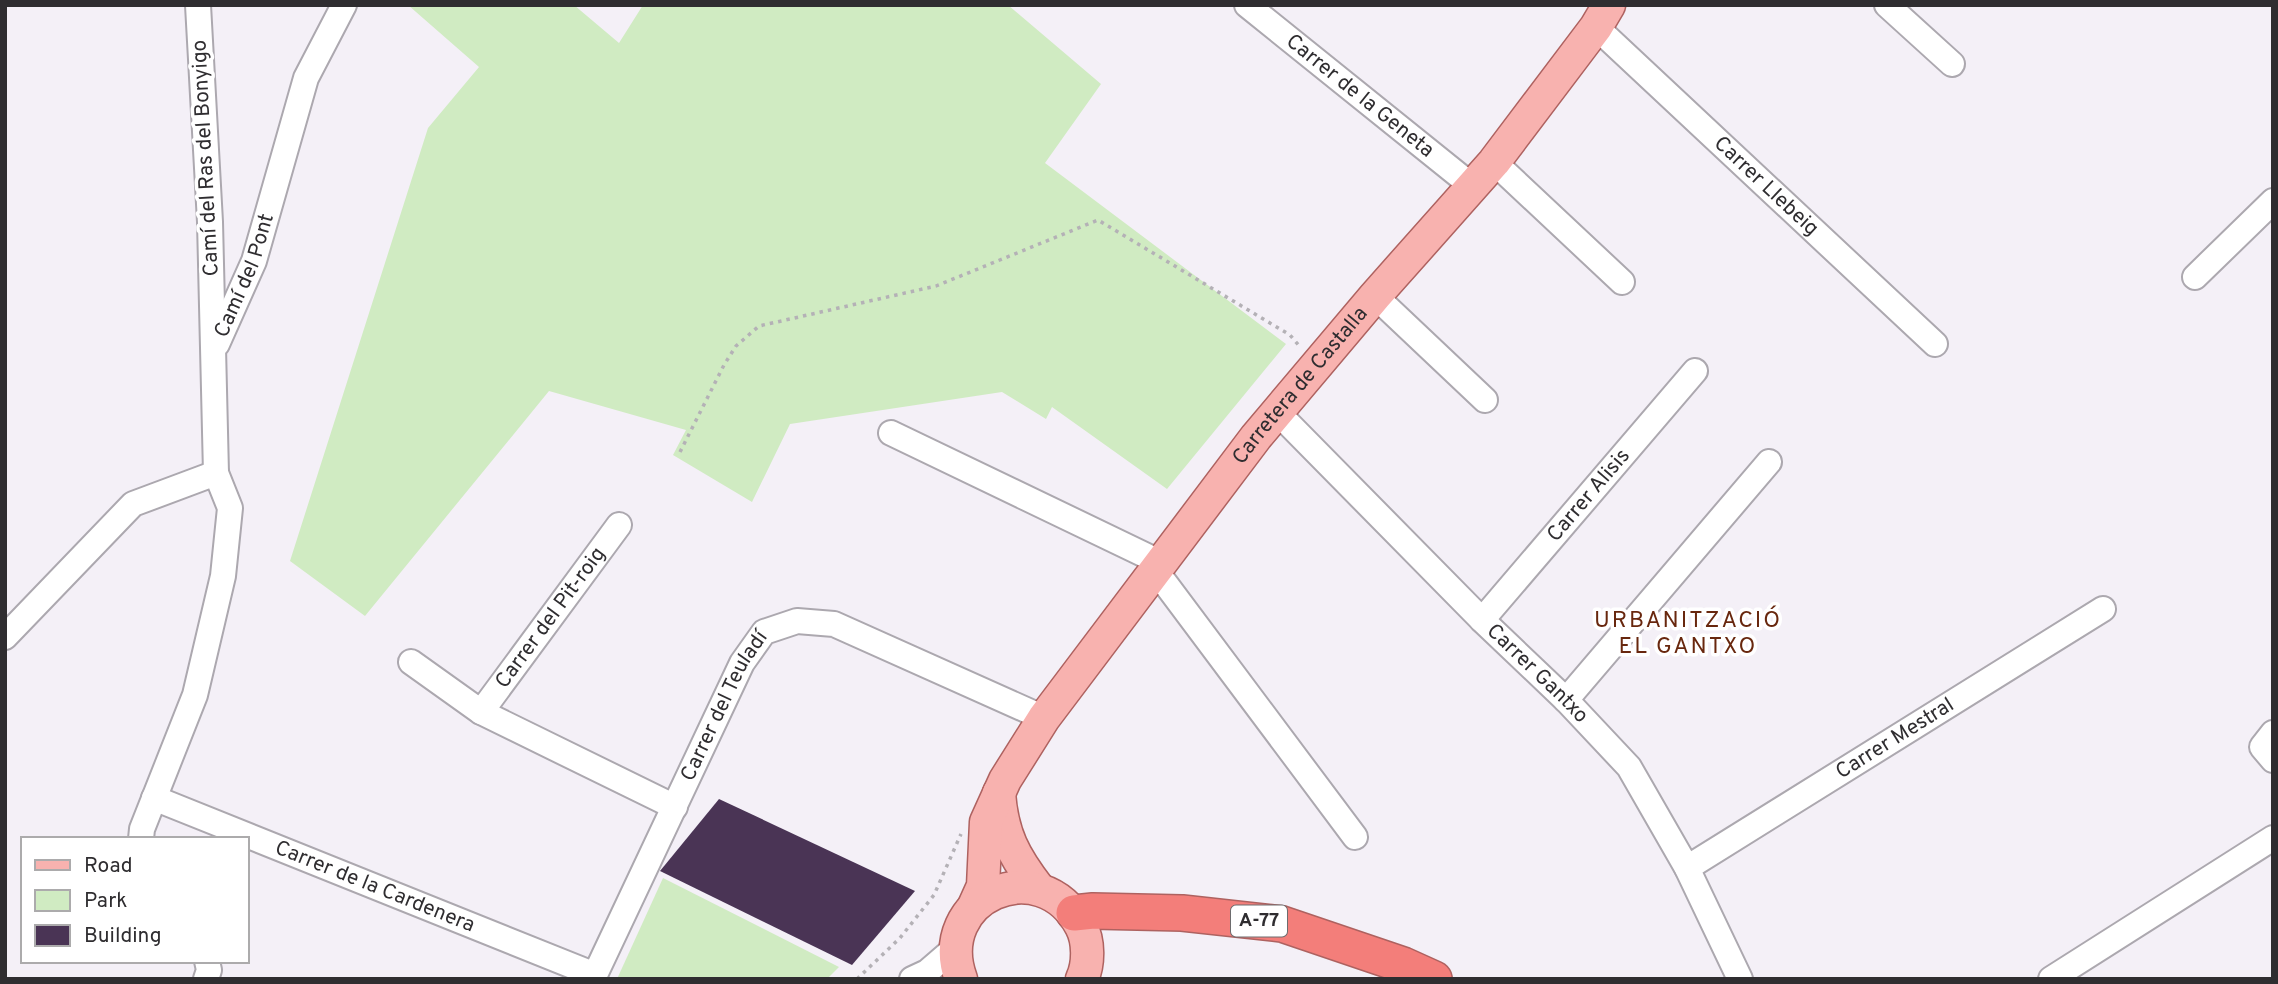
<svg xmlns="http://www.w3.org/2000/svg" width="2278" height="984" viewBox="0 0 2278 984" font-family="Overpass,sans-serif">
<rect width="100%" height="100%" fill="#f4f0f7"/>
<g fill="#d0ebc2">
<polygon points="408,5 574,5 619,43 643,5 1008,5 1101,84 1045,163 1286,344 1167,489 1052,407 1046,419 1002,392 790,424 752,502 673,455 686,430 549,391 365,616 290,561 428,128 479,67"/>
<polygon points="663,878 839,967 827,979 617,979"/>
</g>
<polygon fill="#4a3455" points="719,799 915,891 852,965 660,871"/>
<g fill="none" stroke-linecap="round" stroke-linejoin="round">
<defs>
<g id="minor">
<path id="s1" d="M1247,5L1472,186"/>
<polyline points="1887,5 1952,64"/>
<path id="s2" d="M1596,27L1935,344"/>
<polyline points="1494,162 1622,282"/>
<polyline points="2195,277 2273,201"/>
<polyline points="1375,296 1485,400"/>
<path id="s3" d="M217,344L254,261L306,78L344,5"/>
<path id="s4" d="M1277,412L1482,620L1566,700L1629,767L1687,868L1740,979"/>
<polyline points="891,433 1149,557 1156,571 1355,837"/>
<path id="s5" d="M1482,620L1695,371"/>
<polyline points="5,637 133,504 216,473"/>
<polyline points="411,662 481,712 675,807"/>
<polyline points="1566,700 1769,462"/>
<path id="s6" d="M481,712L619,525"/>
<polyline points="2273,733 2262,747 2273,760"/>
<path id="s7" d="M154,798L595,975"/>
<polyline points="141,839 142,829 195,695 223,576 230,508 216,473 210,222 198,5"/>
<path id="s8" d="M1687,868L2103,609"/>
<polyline points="206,979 209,970 207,961"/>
<path id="s9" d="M593,979L742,663L764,632L797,621L834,624L1044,718"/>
<polyline points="912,979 927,972 956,947"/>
<polyline points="2051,979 2273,838"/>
</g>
<g id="major">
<path d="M999,793C1002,834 1014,857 1039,889"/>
<path id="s10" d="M974,906L983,886L986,822L1005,780L1044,718L1256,437L1375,296L1494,162L1596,27L1609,5"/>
<path d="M961,979C931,898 1040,849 1081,926C1089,941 1089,964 1082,979"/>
</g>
<polyline id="highway" points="1074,913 1093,911 1182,913 1282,924 1403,965 1434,979"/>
</defs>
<use href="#minor" stroke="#aca8af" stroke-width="28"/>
<use href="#major" stroke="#ae6260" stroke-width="35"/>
<use href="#highway" stroke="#ae6260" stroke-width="38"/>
<g stroke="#b4b1b6" stroke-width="3.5" stroke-dasharray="3.5 5" stroke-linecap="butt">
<polyline points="680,452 724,365 736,346 759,326 936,286 1098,220 1290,335 1301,348"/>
<polyline points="857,979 900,938 934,895 961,834"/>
</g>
<use href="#minor" stroke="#fff" stroke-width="24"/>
<use href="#major" stroke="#f8b2af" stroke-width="32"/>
<use href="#highway" stroke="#f37e7a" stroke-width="35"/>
</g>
<g text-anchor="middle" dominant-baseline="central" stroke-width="7" stroke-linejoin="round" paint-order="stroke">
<rect fill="#fff" stroke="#6d6c6e" stroke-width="2" x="1231" y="905.5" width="56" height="31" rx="5"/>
<g font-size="19" font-weight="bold" fill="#2f2d30">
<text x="1259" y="921">A-77</text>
</g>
<g font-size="21" fill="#2f2d30" stroke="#fff">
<text stroke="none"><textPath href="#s1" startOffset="145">Carrer de la Geneta</textPath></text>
<text transform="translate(206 158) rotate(-93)">Camí del Ras del Bonyigo</text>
<text stroke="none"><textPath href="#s2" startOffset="233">Carrer Llebeig</textPath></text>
<text stroke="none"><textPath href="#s3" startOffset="74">Camí del Pont</textPath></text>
<text stroke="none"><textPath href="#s10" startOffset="625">Carretera de Castalla</textPath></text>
<text stroke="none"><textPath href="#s5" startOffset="164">Carrer Alisis</textPath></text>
<text stroke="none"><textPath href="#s6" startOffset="117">Carrer del Pit-roig</textPath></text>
<text stroke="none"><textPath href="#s4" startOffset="369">Carrer Gantxo</textPath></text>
<text stroke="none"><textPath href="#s9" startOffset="303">Carrer del Teuladí</textPath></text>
<text stroke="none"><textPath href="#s8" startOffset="245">Carrer Mestral</textPath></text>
<text stroke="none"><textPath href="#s7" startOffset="238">Carrer de la Cardenera</textPath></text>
</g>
<g font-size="23" letter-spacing="2" fill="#68270e" stroke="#fff">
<text x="1688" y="621">URBANITZACIÓ<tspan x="1688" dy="26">EL GANTXO</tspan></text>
</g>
</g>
<rect width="2278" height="984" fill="none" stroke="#2f2d30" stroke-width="14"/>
<rect x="21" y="837" width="228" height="126" fill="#ffffff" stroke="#acabac" stroke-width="2"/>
<rect x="35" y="860" width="35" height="10" fill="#f8b2af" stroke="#acabac" stroke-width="2"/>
<text x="84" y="872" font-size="21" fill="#2f2d30">Road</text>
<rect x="35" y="890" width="35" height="21" fill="#d0ebc2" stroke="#acabac" stroke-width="2"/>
<text x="84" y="907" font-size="21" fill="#2f2d30">Park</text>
<rect x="35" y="925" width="35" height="21" fill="#4a3455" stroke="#acabac" stroke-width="2"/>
<text x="84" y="942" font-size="21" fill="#2f2d30">Building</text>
</svg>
